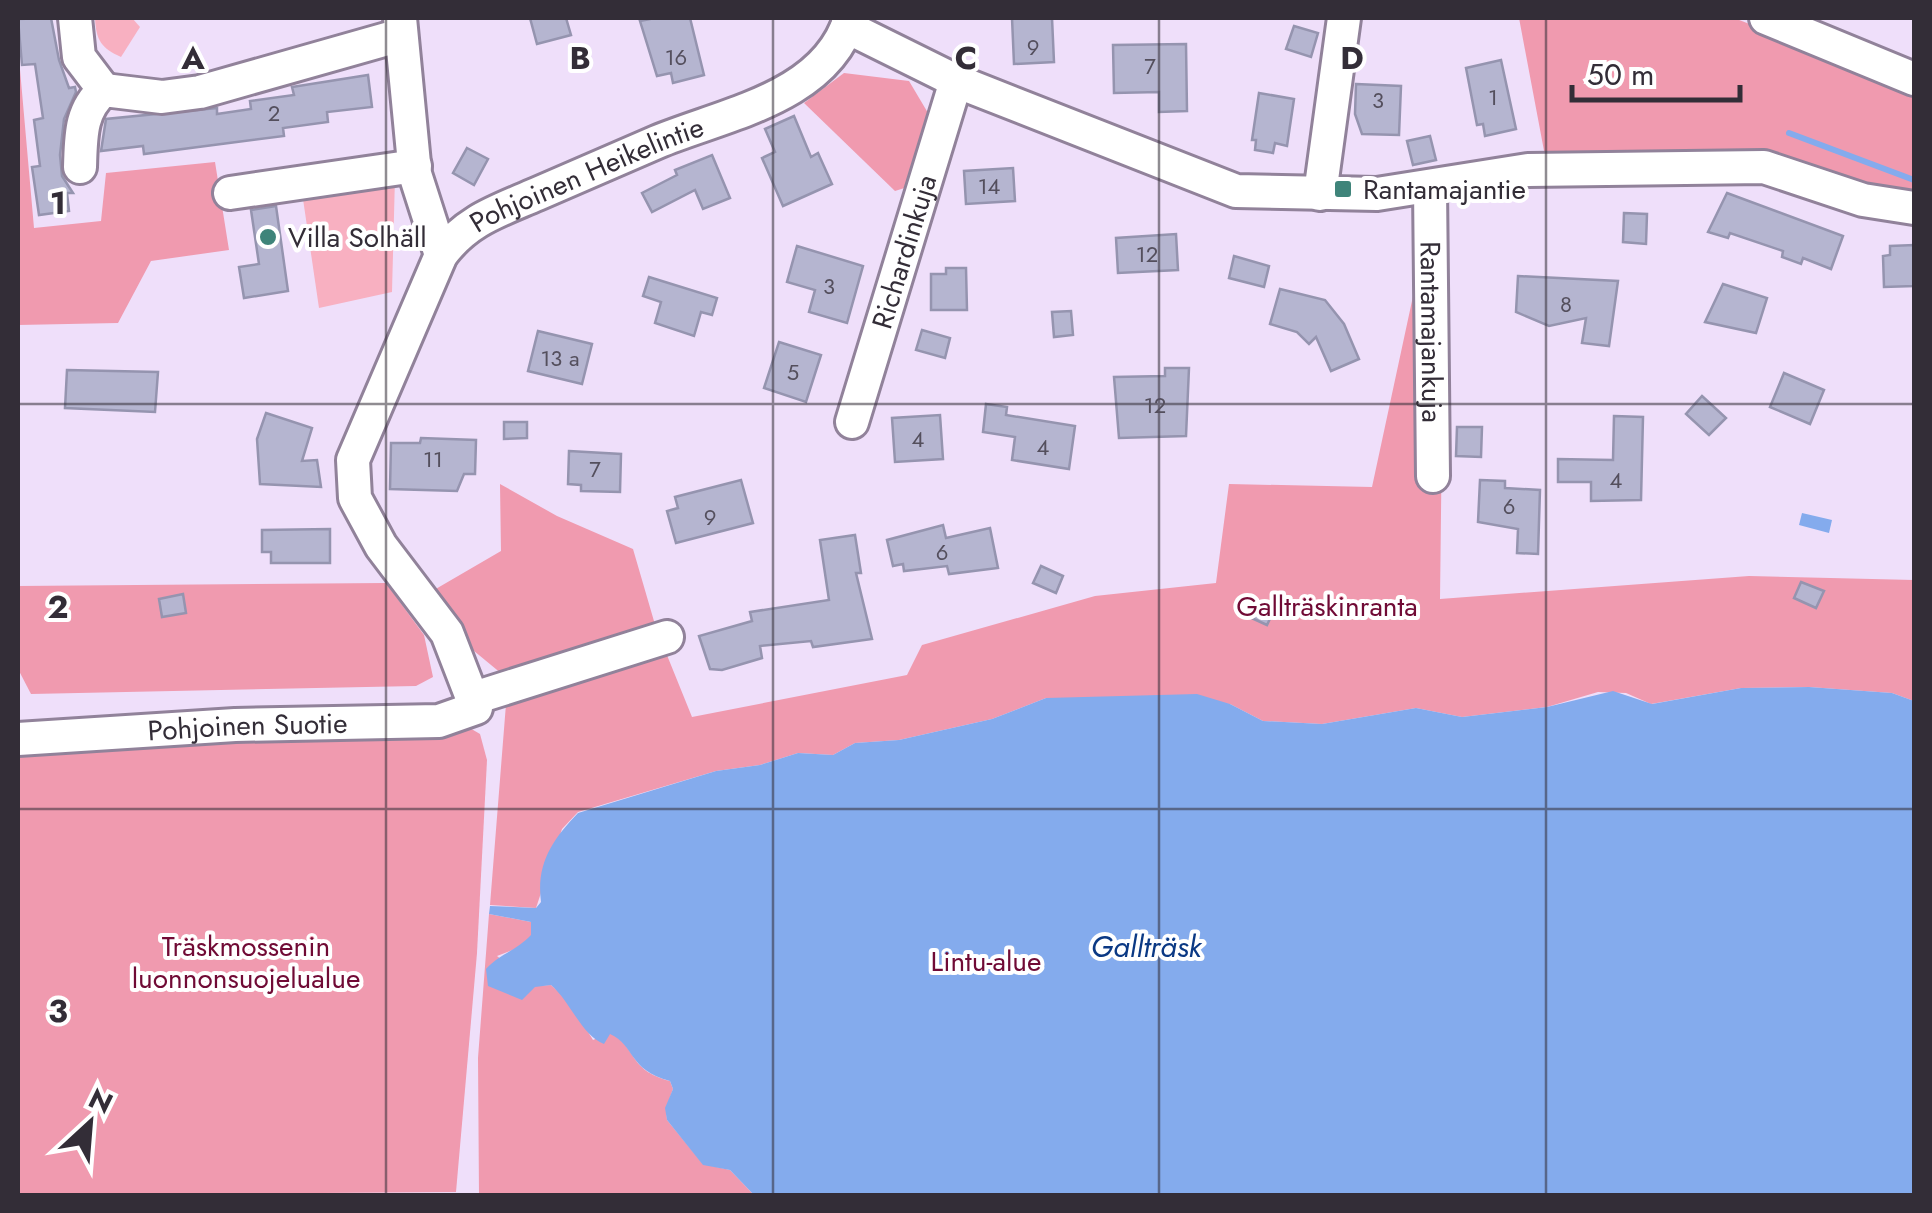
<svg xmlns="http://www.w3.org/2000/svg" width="1932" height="1213" viewBox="0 0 1932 1213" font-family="Jost,sans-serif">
<rect width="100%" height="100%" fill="#efdffa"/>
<g fill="#f8b0c1">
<path d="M95,18H132L140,27L121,57C101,48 96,40 95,18Z"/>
<polygon points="395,177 392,292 319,308 303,199"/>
</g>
<g fill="#f09aaf">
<polygon points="1519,18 1734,18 1914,87 1914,199 1753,151 1545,156"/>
<polygon points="18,47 34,228 101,221 106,173 215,162 229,250 151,261 118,323 18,325"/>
<polygon points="844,73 909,81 931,118 917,184 895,191 804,103"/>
<polygon points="1444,257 1440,599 1749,576 1914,580 1914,701 1892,693 1809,687 1741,688 1651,704 1626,693 1598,692 1547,707 1462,717 1416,708 1322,724 1263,721 1230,704 1046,698 992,719 899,740 855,743 833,755 798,753 760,765 716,771 578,812 562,829 536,908 490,905 508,679 468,646 434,590 501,551 500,484 557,516 633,549 656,628 692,717 907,675 922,645 1095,596 1216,583 1229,484 1372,487 1421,259"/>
<polygon points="386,583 424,635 433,677 416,686 31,694 18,669 18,586"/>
<polygon points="463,724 480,734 487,760 477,953 456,1192 18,1195 18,746"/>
<path d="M489,914L531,922V936L520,947L497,956L535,986L551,985L569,1001L593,1040L610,1033C637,1046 627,1070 670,1081L673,1089L666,1108L667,1120L703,1164L730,1170L754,1195L479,1196L478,1058Z"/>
</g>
<g fill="#84abed">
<polygon points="1802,513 1832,520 1829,533 1799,525"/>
<path d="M1809,687L1892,693L1914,701V1195H754L730,1170L703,1165L667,1120L665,1108L673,1089L670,1081C628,1070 635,1045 610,1034L604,1044C582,1036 570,1001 551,985L535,987L522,1000L488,986L486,969C500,954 517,950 531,935V922L489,914L490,906L536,908L541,902C536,864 552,840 578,813L716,771L760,765L798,753L833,755L855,743L899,740L992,719L1046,698L1197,694L1230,704L1263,721L1322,724L1416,708L1462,717L1547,707L1613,691L1652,704L1741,688Z"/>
</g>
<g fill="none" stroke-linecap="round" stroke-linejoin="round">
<polyline stroke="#84abed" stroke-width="6" points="1789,133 1914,180"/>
</g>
<g fill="#b5b5d0" stroke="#9594af" stroke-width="2.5">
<polygon points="51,18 59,60 69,88 75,87 76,92 64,119 60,155 62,176 73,193 67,193 69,211 39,215 32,167 40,166 34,120 43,118 35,64 22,65 18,19"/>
<polygon points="530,18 566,18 571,35 537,44"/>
<polygon points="655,18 690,18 704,75 673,83 671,73 657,76 640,21"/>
<polygon points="1012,18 1052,18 1054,62 1014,64"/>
<polygon points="1294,26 1318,33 1311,57 1286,49"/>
<polygon points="1186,44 1187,111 1159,112 1159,92 1114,93 1113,45"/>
<polygon points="1501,60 1516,129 1485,136 1483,124 1477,125 1466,68"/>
<polygon points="368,75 372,107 327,112 328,122 283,128 284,136 144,154 143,146 101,151 106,119 217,108 217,114 251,109 250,101 294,95 292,87"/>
<polygon points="1356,84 1401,86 1399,135 1362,134 1355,114"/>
<polygon points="1259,93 1294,99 1287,146 1275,143 1273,153 1255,150 1256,140 1252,140"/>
<polygon points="794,116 811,157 818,153 832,184 783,206 762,158 775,152 765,129"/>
<polygon points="1430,136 1436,160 1413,165 1407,141"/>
<polygon points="467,148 488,159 474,185 453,173"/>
<polygon points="712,155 730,198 703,209 695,190 652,212 642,193 677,175 675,170"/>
<polygon points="1013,168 1015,201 966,204 964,171"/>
<polygon points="1727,193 1843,236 1831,269 1803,258 1801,264 1782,257 1783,251 1730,233 1728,238 1708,232"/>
<polygon points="276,206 288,291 244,298 239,267 259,264 251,210"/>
<polygon points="1624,213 1647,214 1646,244 1623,242"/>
<polygon points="1176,234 1178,270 1118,273 1116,238"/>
<polygon points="1914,245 1914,286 1884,287 1883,256 1890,255 1890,246"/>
<polygon points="797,246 863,266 847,323 809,312 815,290 787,282"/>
<polygon points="1234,256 1269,266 1264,287 1229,278"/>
<polygon points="946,268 966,268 967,310 931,310 931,274 946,274"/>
<polygon points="1518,276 1618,281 1609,346 1582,343 1586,318 1549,326 1516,312"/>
<polygon points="649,277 717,298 712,315 701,312 694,336 655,323 661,302 643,296"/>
<polygon points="1723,284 1767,298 1756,333 1705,322"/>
<polygon points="1280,289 1325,300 1344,324 1359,359 1331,371 1316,337 1309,344 1297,332 1270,324"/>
<polygon points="1071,311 1073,335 1054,337 1052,312"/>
<polygon points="922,330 950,338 945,358 916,350"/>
<polygon points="538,331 592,344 582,384 528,371"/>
<polygon points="779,342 821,355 806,402 764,388"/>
<polygon points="1165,368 1189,368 1186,436 1119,438 1114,377 1165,376"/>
<polygon points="67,370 158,372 155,412 65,408"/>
<polygon points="1784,373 1824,390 1810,424 1770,407"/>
<polygon points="1702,396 1726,418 1709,435 1686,414"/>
<polygon points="986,404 1007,407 1006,415 1075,426 1069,469 1012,460 1015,437 983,432"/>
<polygon points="266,413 312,428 302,461 317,460 321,487 260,484 257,439"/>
<polygon points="940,415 943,459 895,462 892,418"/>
<polygon points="1614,416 1643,417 1641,500 1591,501 1591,482 1558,482 1558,459 1613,460"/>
<polygon points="504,422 527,422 527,438 504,439"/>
<polygon points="1457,427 1482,427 1481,457 1456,456"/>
<polygon points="421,438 476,440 475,474 464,474 457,491 390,489 391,443 420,443"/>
<polygon points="569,451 621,454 620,492 581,491 581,485 568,484"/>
<polygon points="741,480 753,523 676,543 667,511 678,508 675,497"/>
<polygon points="1480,480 1505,481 1505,488 1540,490 1538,554 1517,553 1518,529 1478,522"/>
<polygon points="943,525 946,538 990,528 998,568 949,574 947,566 904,571 903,564 893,566 887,540"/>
<polygon points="330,529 330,563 271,563 271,552 262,552 262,530"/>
<polygon points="855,535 861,573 856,573 872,639 813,647 811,641 760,646 762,658 722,670 710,669 699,636 752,621 750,612 829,600 820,540"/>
<polygon points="1041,566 1063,576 1056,593 1033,583"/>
<polygon points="1801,582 1824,591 1816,608 1794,598"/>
<polygon points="183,594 186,613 162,617 159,599"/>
<polygon points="1252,598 1275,608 1267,625 1245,615"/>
</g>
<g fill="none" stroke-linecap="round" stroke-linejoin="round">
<defs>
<g id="minor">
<polyline points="75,18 79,57 104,90"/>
<polyline points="400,18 415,174 441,255"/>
<polyline points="1766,18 1914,79"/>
<polyline points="847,27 956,81 1236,191 1377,194 1528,170 1764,167 1863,200 1914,208"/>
<path d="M80,167C81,137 80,110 104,90L162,97L200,92L401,35"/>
<path id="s1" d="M1430,187L1433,476"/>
<polyline points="230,193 415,166"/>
<polyline points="1320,194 1344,18"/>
<path id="s2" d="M852,422L956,81"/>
<polyline points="474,698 667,637"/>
<path id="s3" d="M18,739L235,725L439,721L476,708L447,633L381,546L355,498L353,460L441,255C467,220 498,211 537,194C577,177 617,159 657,142C724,114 826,98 850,18"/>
</g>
</defs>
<use href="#minor" stroke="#91829a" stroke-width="38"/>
<use href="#minor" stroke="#fff" stroke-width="32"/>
</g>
<path fill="none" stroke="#332d37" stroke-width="2.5" stroke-opacity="0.55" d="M386,18V1196M773,18V1196M1159,18V1196M1546,18V1196M18,404H1914M18,809H1914"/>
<g fill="#3f847a" stroke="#fff" stroke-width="4">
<rect x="1333" y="179" width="20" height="20" rx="5"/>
<circle cx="268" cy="237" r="10"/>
</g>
<g text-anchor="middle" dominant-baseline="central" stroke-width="8" stroke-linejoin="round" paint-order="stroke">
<g font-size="22" fill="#544f5d">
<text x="1033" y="47">9</text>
<text x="676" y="57">16</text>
<text x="1150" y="66">7</text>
<text x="1493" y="97">1</text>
<text x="1378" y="100">3</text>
<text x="274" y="113">2</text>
<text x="989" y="186">14</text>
<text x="1147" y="254">12</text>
<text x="829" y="286">3</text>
<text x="1566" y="304">8</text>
<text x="560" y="358">13 a</text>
<text x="793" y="372">5</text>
<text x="1155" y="405">12</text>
<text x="918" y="439">4</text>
<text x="1043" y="447">4</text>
<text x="433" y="459">11</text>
<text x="595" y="469">7</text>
<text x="1616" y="480">4</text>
<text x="1509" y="506">6</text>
<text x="710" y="517">9</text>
<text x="942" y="552">6</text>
</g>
<g font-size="28" fill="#332d37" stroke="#fff">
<text stroke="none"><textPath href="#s3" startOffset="1135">Pohjoinen Heikelintie</textPath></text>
<text stroke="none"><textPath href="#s2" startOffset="178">Richardinkuja</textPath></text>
<text stroke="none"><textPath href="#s1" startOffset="145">Rantamajankuja</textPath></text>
<text stroke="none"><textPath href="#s3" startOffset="230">Pohjoinen Suotie</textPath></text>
</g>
<g font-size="28" fill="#332d37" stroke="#fff" text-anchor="start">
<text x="1363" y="189">Rantamajantie</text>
<text x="288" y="237">Villa Solhäll</text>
</g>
<g font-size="28" fill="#700a35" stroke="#fff">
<text x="1327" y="606">Gallträskinranta</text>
<text x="246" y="946">Träskmossenin<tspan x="246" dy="32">luonnonsuojelualue</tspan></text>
<text x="986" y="961">Lintu-alue</text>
</g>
<g font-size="30" font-style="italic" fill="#0b3984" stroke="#fff">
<text x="1146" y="946">Gallträsk</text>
</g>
</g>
<g font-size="32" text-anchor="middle" font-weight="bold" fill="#332d37" stroke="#fff" stroke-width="8" stroke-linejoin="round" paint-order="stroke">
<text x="193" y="69">A</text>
<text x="580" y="69">B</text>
<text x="966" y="69">C</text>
<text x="1352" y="69">D</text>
<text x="58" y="214">1</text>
<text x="58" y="618">2</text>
<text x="58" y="1022">3</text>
</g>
<rect width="1932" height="1213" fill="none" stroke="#332d37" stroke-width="40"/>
<g transform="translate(90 1123) rotate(26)" stroke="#ffffff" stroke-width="8" paint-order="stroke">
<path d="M0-8L18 38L0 25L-18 38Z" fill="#332d37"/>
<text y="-15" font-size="28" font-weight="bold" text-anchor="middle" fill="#332d37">N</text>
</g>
<path d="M1572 85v15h168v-15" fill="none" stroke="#332d37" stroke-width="5"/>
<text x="1587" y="85" font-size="30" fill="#332d37" stroke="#ffffff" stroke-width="8" paint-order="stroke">50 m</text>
</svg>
